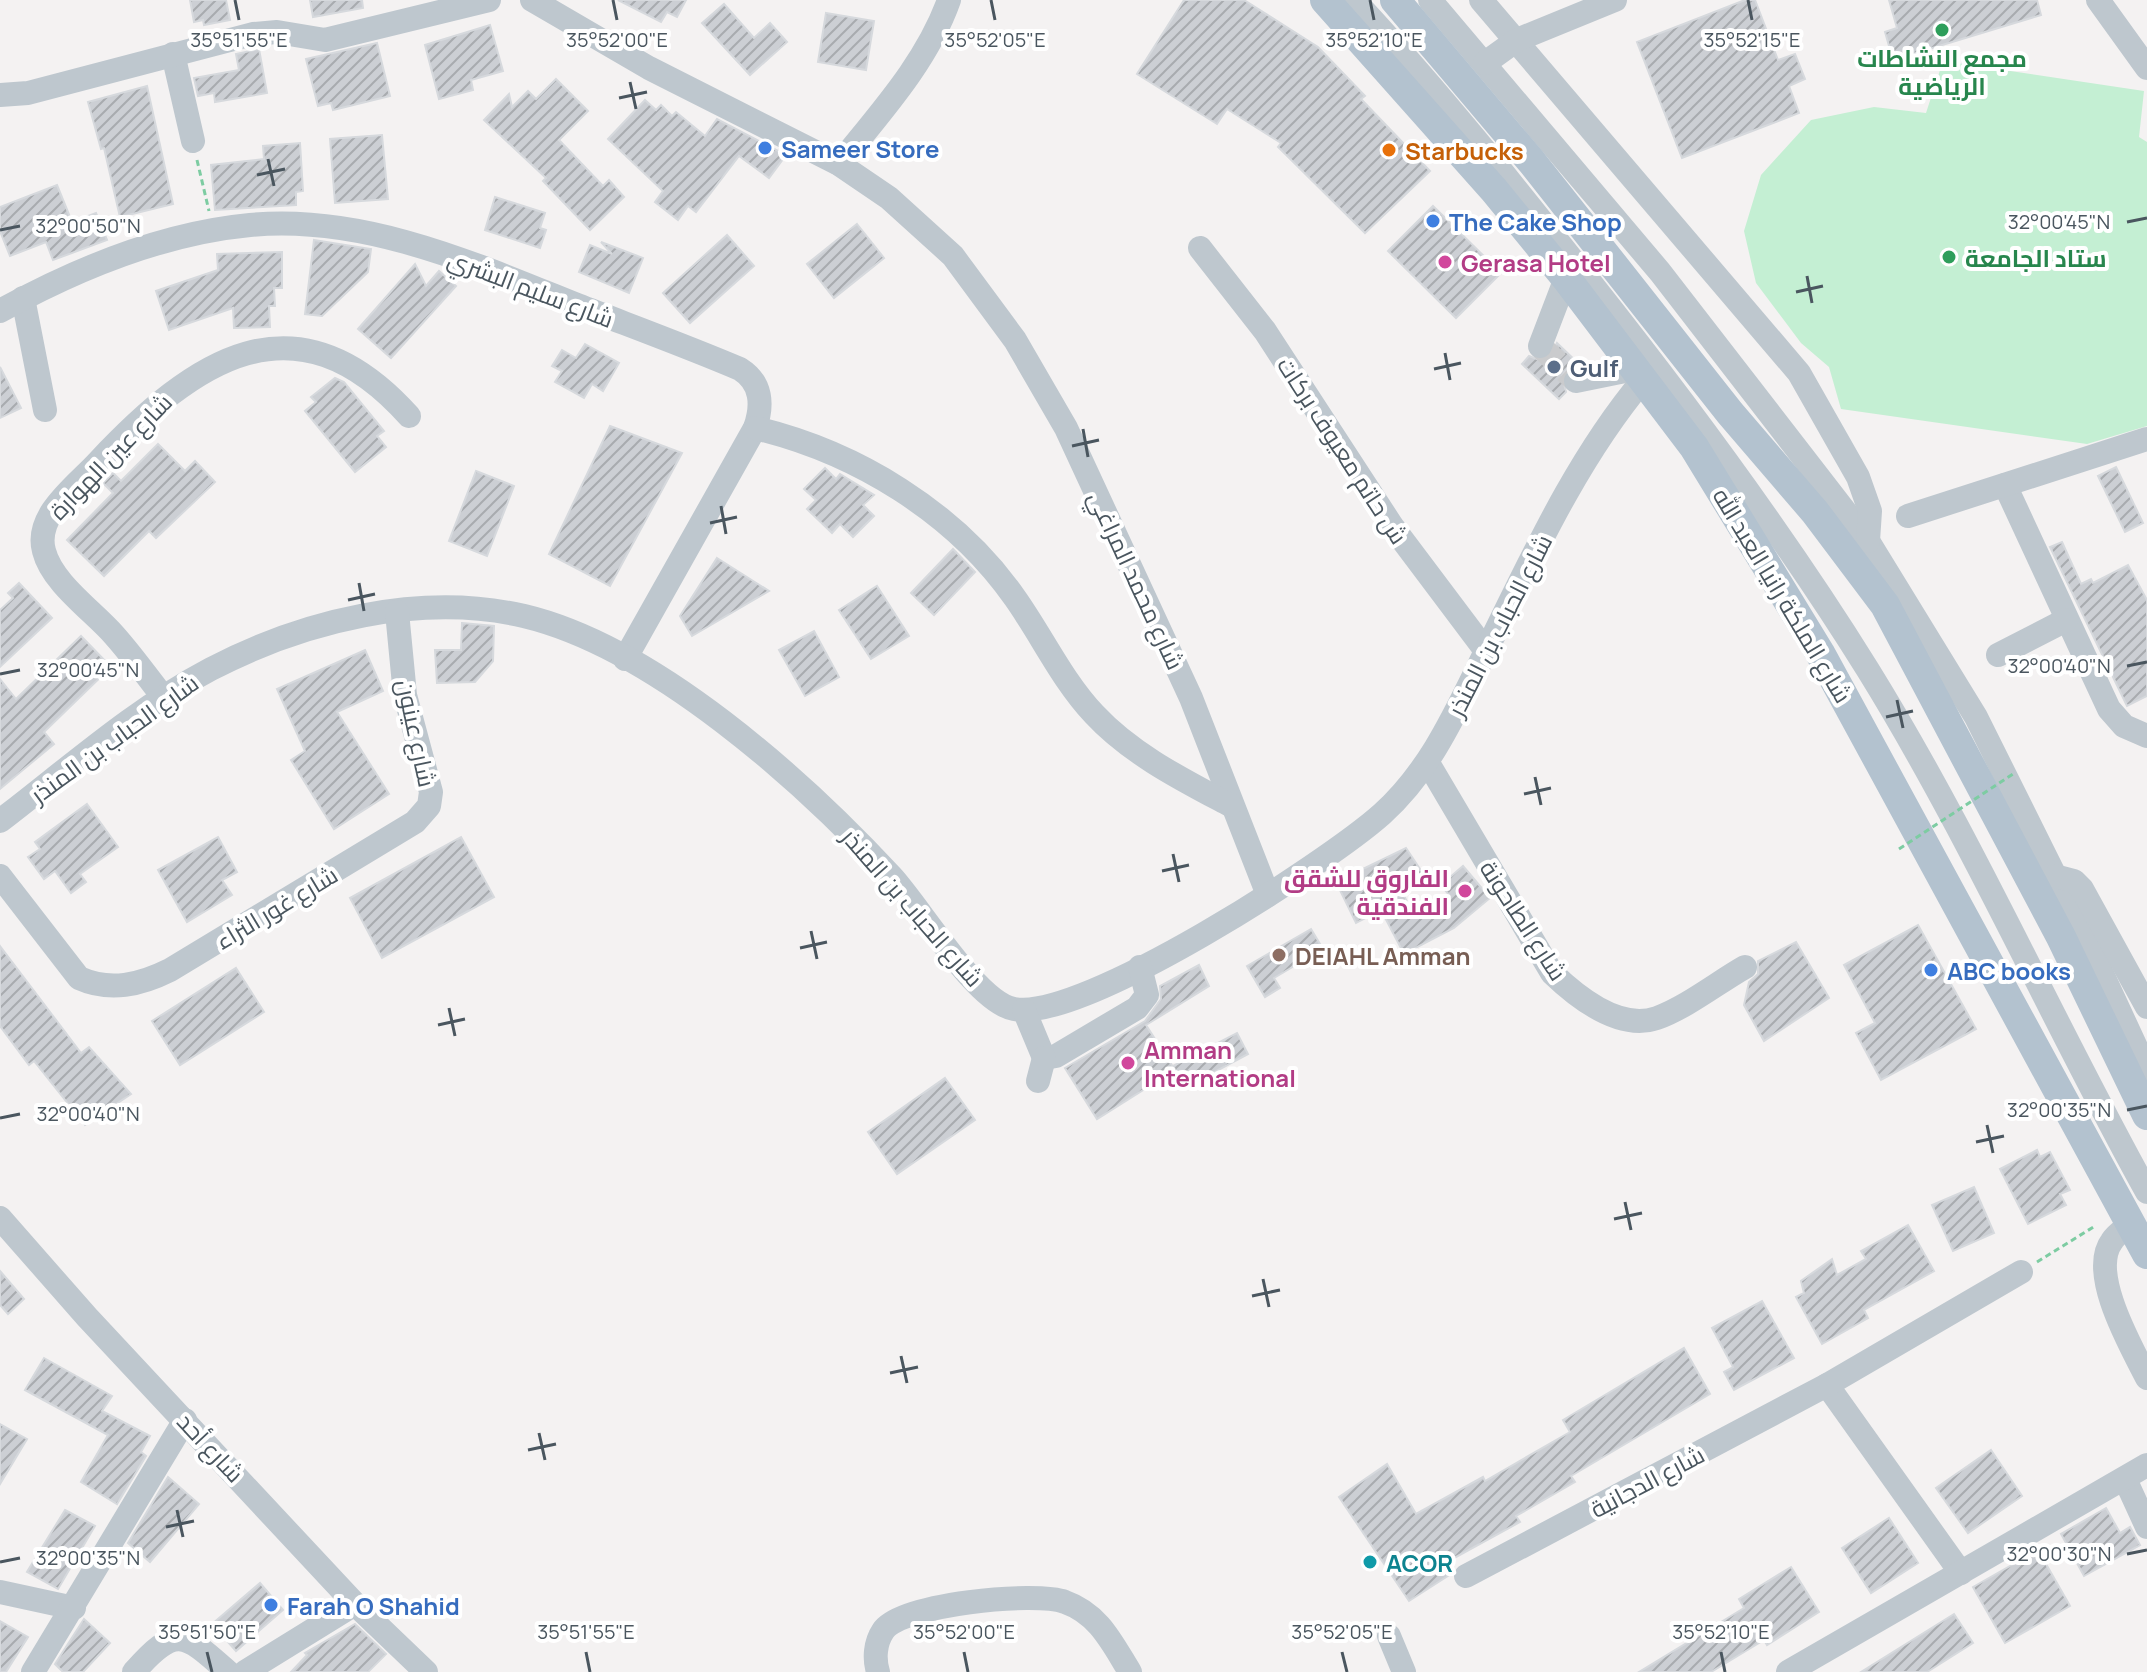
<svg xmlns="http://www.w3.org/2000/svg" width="2147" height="1672" viewBox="0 0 2147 1672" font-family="Manrope,Cairo,sans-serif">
<defs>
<pattern id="building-hatch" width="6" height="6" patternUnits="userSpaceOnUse" patternTransform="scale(2)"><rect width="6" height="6" fill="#cccfd4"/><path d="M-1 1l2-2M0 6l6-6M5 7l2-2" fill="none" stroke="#a8abaf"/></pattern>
</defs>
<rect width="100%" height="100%" fill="#f4f2f2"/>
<polygon fill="#c4efd3" points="1943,61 2144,91 2139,137 2147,142 2147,426 2087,444 1841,409 1829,367 1801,343 1756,283 1744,231 1761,175 1811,120 1874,107 1926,113"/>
<g fill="url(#building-hatch)" stroke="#d6d9dd" stroke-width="2">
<polygon points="190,0 226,0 230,20 204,25 203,20 194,22"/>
<polygon points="310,0 362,0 363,8 313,17"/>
<polygon points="618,0 686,0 677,17 667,12 661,22"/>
<polygon points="1184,0 1244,0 1318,47 1365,96 1361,99 1430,171 1365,233 1278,147 1281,143 1227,109 1217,124 1137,74"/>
<polygon points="1745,0 1755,0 1778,60 1795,54 1805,79 1789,86 1799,113 1682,158 1637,42"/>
<polygon points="1889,0 2037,0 2041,15 1893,60 1885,32 1897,28"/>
<polygon points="724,4 754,38 770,23 787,42 750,75 702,23"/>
<polygon points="826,13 874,21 866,70 818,62"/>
<polygon points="490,25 503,71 471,80 473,90 439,99 425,45"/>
<polygon points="377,43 390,96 333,110 331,103 318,106 306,59"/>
<polygon points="259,49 267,93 215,102 214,93 198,96 194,78 239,70 236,54"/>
<polygon points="556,79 588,111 559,140 603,186 609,180 624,197 590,230 543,181 546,178 484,120 509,94 512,107 528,91 536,99"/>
<polygon points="147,86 173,204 120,217 104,148 101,149 88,102"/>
<polygon points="645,100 656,110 661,105 672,116 676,112 705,136 717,119 786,155 769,178 739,156 696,212 688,206 678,220 655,202 663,191 608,139"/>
<polygon points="382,135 388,199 335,203 330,139"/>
<polygon points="300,143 303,191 296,192 296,205 215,210 211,165 264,159 263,146"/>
<polygon points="57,185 72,222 96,213 107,240 53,260 46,242 10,256 0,231 0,207"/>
<polygon points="495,197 545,213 540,228 546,230 540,248 485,230"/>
<polygon points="1433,206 1501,273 1456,318 1388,251"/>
<polygon points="857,224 884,258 834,298 807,264"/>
<polygon points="727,235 754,266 690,323 663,293"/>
<polygon points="314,240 371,249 368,272 322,316 305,314"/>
<polygon points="601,242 643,258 629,293 579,272 590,245 612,254"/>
<polygon points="282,252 282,288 274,288 275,306 269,306 270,327 234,328 233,308 169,330 156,291 218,270 217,254"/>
<polygon points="415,264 426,286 439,271 456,286 391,358 358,329"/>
<polygon points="1557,343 1580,365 1567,369 1562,376 1566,392 1559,399 1522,364 1529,356 1542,361 1549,358"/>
<polygon points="585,344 619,363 603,391 592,384 584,398 555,382 562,371 552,366 562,350 576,358"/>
<polygon points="0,367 21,408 0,418"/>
<polygon points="335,378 344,382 384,431 377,436 386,447 355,472 305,411 316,402 311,397"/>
<polygon points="610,426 682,453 610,586 549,554"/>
<polygon points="158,444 185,471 195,461 215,482 156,538 149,531 104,576 67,540 113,493 103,483 113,473 121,481"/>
<polygon points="2116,467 2143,523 2125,532 2098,476"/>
<polygon points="825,468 836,479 840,474 874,495 863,505 874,516 853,537 840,524 832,533 807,509 816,500 804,489"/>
<polygon points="476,471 514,486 487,556 449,541"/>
<polygon points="2062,542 2081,584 2091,579 2093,583 2128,565 2147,600 2147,696 2127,706 2050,547"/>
<polygon points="953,549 975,572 934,615 911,593"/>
<polygon points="717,558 769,591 692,636 680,616"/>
<polygon points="19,583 52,618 0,667 0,610 13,598 8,593"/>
<polygon points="877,586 909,636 871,659 839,610"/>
<polygon points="462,623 494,626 493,661 475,682 437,683 435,650 461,650"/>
<polygon points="814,631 839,677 805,696 779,650"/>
<polygon points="81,636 111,667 44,732 54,744 0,789 0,679 16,699"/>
<polygon points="365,650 383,691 337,712 389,794 334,829 291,760 305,751 277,689"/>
<polygon points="87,804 118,847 80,874 86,882 71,893 55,871 44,879 28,857 40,849 35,842"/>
<polygon points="218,837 237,872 222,880 232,895 187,922 158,870"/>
<polygon points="461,837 494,897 382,958 350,898"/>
<polygon points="1406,848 1424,875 1400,886 1413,916 1450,896 1441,885 1463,866 1490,898 1454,928 1404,954 1381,910 1356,923 1336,882"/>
<polygon points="1918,925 1976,1029 1881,1080 1856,1033 1875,1023 1844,965"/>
<polygon points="1311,929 1323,949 1274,978 1280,988 1265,997 1247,966"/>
<polygon points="1796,942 1829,998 1764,1041 1744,1005 1749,982 1758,974 1758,961"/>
<polygon points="0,946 81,1053 89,1047 131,1094 85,1125 34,1061 29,1065 0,1026"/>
<polygon points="1199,965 1209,986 1146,1025 1175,1070 1097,1119 1065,1068 1145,1021 1161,999 1160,986"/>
<polygon points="236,968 264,1012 180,1065 152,1021"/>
<polygon points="1237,1033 1248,1054 1185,1088 1173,1066"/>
<polygon points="945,1078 975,1120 897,1174 868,1132"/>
<polygon points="2037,1150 2040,1157 2050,1152 2070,1190 2060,1194 2066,1205 2028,1224 2000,1169"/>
<polygon points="1974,1187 1994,1233 1953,1251 1932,1205"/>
<polygon points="1908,1225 1934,1271 1864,1310 1868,1318 1822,1344 1796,1297 1804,1293 1801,1281 1832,1259 1837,1275 1866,1259 1861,1251"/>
<polygon points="0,1271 24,1299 8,1314 0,1305"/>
<polygon points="1762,1301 1794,1358 1734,1390 1724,1372 1733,1367 1712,1328"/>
<polygon points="1684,1348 1710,1394 1571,1476 1575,1482 1516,1516 1520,1522 1445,1563 1451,1574 1409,1601 1339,1497 1387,1464 1416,1514 1483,1477 1485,1481 1570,1432 1563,1420"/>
<polygon points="44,1358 112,1396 102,1411 150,1436 141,1452 146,1456 117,1504 81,1482 108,1435 25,1390"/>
<polygon points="0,1424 27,1439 0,1484"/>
<polygon points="1991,1450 2022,1496 1968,1533 1936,1488"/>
<polygon points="168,1477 199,1504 150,1562 128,1543"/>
<polygon points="2106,1508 2120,1533 2130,1527 2140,1545 2084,1576 2061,1534"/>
<polygon points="65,1510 95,1526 58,1589 27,1572"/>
<polygon points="1889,1518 1918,1563 1871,1593 1842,1548"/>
<polygon points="2038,1550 2070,1606 2005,1643 1973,1587"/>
<polygon points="1791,1567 1819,1612 1767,1645 1764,1640 1711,1672 1639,1672 1744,1608 1739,1599"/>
<polygon points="260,1583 283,1610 236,1651 212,1624"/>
<polygon points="1954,1614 1973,1643 1927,1672 1861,1672"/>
<polygon points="84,1619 110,1643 83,1672 63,1672 55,1664"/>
<polygon points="0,1621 28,1637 6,1672 0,1672"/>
<polygon points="355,1624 386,1654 368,1672 291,1672 307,1655 305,1653"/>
</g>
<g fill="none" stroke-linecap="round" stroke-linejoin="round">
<polyline stroke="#cacbcd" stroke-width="24" stroke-dasharray="24 12" stroke-linecap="butt" points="1540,346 1576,381"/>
<g stroke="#7dcca2" stroke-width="3" stroke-dasharray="6 4" stroke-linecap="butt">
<polyline points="197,160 209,211"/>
<polyline points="2037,1262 2095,1226"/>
</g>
<g stroke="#bec7ce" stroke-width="24">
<polyline points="532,0 649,68 839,164 889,198 953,256 1015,340 1066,428 1191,698 1268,895"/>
<path d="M1354,0C1438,90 1514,186 1590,282C1689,407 1784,535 1868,670C1972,838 2051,1019 2147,1192"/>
<polyline points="1430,0 1660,272 1868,541 1976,717 2081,928 2147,1071"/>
<polyline points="1481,0 1799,373 1858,477 1870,511 1868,541"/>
<polyline points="2098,0 2147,68"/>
<polyline points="173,54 193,141"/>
<polyline points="1485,63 1517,40 1615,0"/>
<polyline points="0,95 28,93 253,34 277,32 325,40 489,0"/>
<path d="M839,164C880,113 927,62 949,0"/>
<polyline points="1200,248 1265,331 1392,526 1486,651"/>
<polyline points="23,298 45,410"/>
<path d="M0,311C76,269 164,233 250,225C363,214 475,264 577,305C631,326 686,346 740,369C762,383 763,405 755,428L625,659"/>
<polyline points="1540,346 1566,278"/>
<polyline points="1576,381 1635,369"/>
<path d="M755,428C856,452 955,512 1015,598C1042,636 1062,680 1094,714C1131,754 1183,780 1230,805"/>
<polyline points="2005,485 2109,709 2124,726 2147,736"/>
<polyline points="1908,516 2147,439"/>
<polyline points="1998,655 2066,620"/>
<path d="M163,697C147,676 131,654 114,635C93,611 52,583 44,551C34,515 77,485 98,462C193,361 295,289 409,416"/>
<path d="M1428,763L1552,973C1577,997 1619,1031 1657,1018C1687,1007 1717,983 1745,967"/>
<path d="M0,821C68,769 135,709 211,669C303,621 420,592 524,616C654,647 802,780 891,876C920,907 976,1002 1014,1009C1082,1022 1327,863 1382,814C1432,769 1457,709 1486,651C1532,558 1576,460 1643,380"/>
<path d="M0,876L79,978C110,992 140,985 170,970L415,822L429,806L431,792L405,695L397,612"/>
<polyline points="2055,876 2074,881 2082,889 2147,1007"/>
<polyline points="1024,1010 1044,1058 1056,1056 1137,1008 1147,995 1140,967"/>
<polyline points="1038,1081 1044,1058"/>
<polyline points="0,1218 87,1317 355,1604 426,1672"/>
<path d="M2131,1224C2125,1229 2116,1234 2112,1241C2088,1273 2132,1348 2147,1378"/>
<polyline points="1827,1385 1961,1573"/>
<polyline points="2125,1479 2147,1527"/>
<polyline points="1466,1576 1827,1385 2021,1272"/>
<polyline points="0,1592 74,1608"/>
<polyline points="1389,1636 1404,1672"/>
<polyline points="33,1672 185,1420"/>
<path d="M134,1672C176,1624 184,1633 228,1672"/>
<polyline points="245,1672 355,1604"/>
<path d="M878,1672C874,1659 875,1643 883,1631C900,1604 1036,1591 1065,1602C1099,1614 1112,1643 1130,1672"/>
<polyline points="1788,1672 2147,1465"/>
</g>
<g stroke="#b3c2cf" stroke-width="30">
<polyline points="1325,0 1494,190 1566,278 1694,447 1820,653 2147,1254"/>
<polyline points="1395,0 1532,162 1730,413 1815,512 1885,605 2061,937 2147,1115"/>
</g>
<polyline stroke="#7dcca2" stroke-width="3" stroke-dasharray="6 4" stroke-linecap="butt" points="1899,849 2013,774"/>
</g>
<path fill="none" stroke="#4a565f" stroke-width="3" d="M235,0L239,20M613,0L617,20M991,0L995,20M1370,0L1374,20M1748,0L1752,20M630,82L636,109M619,98L647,92M268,159L274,186M257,175L285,169M2127,222L2147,218M0,230L20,226M1807,276L1812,303M1796,292L1823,286M1445,353L1450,380M1434,369L1461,363M1083,429L1088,457M1072,446L1099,440M721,506L726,534M710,523L737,517M359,583L364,611M348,600L375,594M2127,666L2147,662M0,674L20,670M1897,700L1903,728M1886,717L1913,711M1535,777L1541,805M1524,794L1551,788M1173,854L1179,882M1162,871L1189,865M811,931L817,959M800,948L827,942M449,1008L455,1036M438,1025L465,1019M2127,1110L2147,1106M0,1118L20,1114M1987,1125L1993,1153M1976,1142L2004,1136M1625,1202L1631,1230M1614,1219L1642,1213M1263,1279L1269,1307M1252,1296L1280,1290M901,1356L907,1383M890,1373L918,1367M539,1433L545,1460M528,1450L556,1444M177,1510L183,1537M166,1527L194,1521M2127,1554L2147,1550M0,1562L20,1558M207,1652L212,1672M586,1652L590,1672M964,1652L968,1672M1342,1652L1347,1672M1721,1652L1725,1672"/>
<g fill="#2e9e5b" stroke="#fff" stroke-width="3">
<circle cx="1942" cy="30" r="8"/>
<circle cx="1949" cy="257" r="8"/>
</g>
<g fill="#3f7fe0" stroke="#fff" stroke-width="3">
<circle cx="765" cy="148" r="8"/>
<circle cx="1433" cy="221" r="8"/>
<circle cx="1931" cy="970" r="8"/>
<circle cx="271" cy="1605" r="8"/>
</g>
<circle fill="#e8710a" stroke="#fff" stroke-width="3" cx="1389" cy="150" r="8"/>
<g fill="#d1479c" stroke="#fff" stroke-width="3">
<circle cx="1445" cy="262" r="8"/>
<circle cx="1465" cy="891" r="8"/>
<circle cx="1128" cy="1063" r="8"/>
</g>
<circle fill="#5c6f8a" stroke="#fff" stroke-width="3" cx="1554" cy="367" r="8"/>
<circle fill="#8d6e63" stroke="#fff" stroke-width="3" cx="1279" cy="955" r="8"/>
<circle fill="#0f9aa8" stroke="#fff" stroke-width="3" cx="1370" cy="1562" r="8"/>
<g text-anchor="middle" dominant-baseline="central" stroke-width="8" stroke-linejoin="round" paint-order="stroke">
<g font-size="24" font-weight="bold" fill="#27864d" stroke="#fff">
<text x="1942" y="57">مجمع النشاطات<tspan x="1942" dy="28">الرياضية</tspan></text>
<text x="1965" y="257" text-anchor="start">ستاد الجامعة</text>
</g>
<g font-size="24" font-weight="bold" fill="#366cbe" stroke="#fff" text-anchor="start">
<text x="781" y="148">Sameer Store</text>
<text x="1449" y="221">The Cake Shop</text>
<text x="1947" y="970">ABC books</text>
<text x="287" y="1605">Farah O Shahid</text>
</g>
<g font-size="24" font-weight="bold" fill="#c56008" stroke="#fff" text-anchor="start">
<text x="1405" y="150">Starbucks</text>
</g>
<g font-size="24" font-weight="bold" fill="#b23c85" stroke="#fff" text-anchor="start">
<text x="1461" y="262">Gerasa Hotel</text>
<text x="1449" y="877" text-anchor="end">الفاروق للشقق<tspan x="1449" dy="28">الفندقية</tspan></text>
<text x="1144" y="1049">Amman<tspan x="1144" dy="28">International</tspan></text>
</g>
<g font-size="24" fill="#4a565f" stroke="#fff">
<text transform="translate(531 288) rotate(21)">شارع سليم البشري</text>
<text transform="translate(1343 450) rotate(57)">ش حاتم معيوف بركات</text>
<text transform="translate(110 456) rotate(-46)">شارع عين الهوارة</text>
<text transform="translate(1137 580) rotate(65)">شارع محمد المراغي</text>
<text transform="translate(1783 595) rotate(59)">شارع الملكة رانيا العبد الله</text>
<text transform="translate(1499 625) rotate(-63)">شارع الحباب بن المنذر</text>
<text transform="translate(417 733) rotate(78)">شارع عينون</text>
<text transform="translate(114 738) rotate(-36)">شارع الحباب بن المنذر</text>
<text transform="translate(276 907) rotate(-31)">شارع غور الثراء</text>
<text transform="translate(913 907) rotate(49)">شارع الحباب بن المنذر</text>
<text transform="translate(1524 920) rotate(57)">شارع الطاحونة</text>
<text transform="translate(211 1447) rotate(47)">شارع أحد</text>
<text transform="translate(1647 1481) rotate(-28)">شارع الدجانية</text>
</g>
<g font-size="24" font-weight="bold" fill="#4e5e75" stroke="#fff" text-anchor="start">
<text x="1570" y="367">Gulf</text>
</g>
<g font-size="24" font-weight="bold" fill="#785e54" stroke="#fff" text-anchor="start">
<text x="1295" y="955">DEIAHL Amman</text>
</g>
<g font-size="24" font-weight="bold" fill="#0d838f" stroke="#fff" text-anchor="start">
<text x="1386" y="1562">ACOR</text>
</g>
</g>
<g font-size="20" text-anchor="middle" fill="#4a565f" stroke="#fff" stroke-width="8" stroke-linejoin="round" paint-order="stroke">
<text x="239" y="47">35°51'55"E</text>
<text x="617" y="47">35°52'00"E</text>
<text x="995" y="47">35°52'05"E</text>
<text x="1374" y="47">35°52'10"E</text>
<text x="1752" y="47">35°52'15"E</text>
<text x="2059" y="229">32°00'45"N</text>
<text x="88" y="233">32°00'50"N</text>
<text x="2059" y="673">32°00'40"N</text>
<text x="88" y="677">32°00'45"N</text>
<text x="2059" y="1117">32°00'35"N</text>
<text x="88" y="1121">32°00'40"N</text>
<text x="2059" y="1561">32°00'30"N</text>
<text x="88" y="1565">32°00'35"N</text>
<text x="207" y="1639">35°51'50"E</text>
<text x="586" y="1639">35°51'55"E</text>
<text x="964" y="1639">35°52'00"E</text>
<text x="1342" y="1639">35°52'05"E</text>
<text x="1721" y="1639">35°52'10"E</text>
</g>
</svg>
